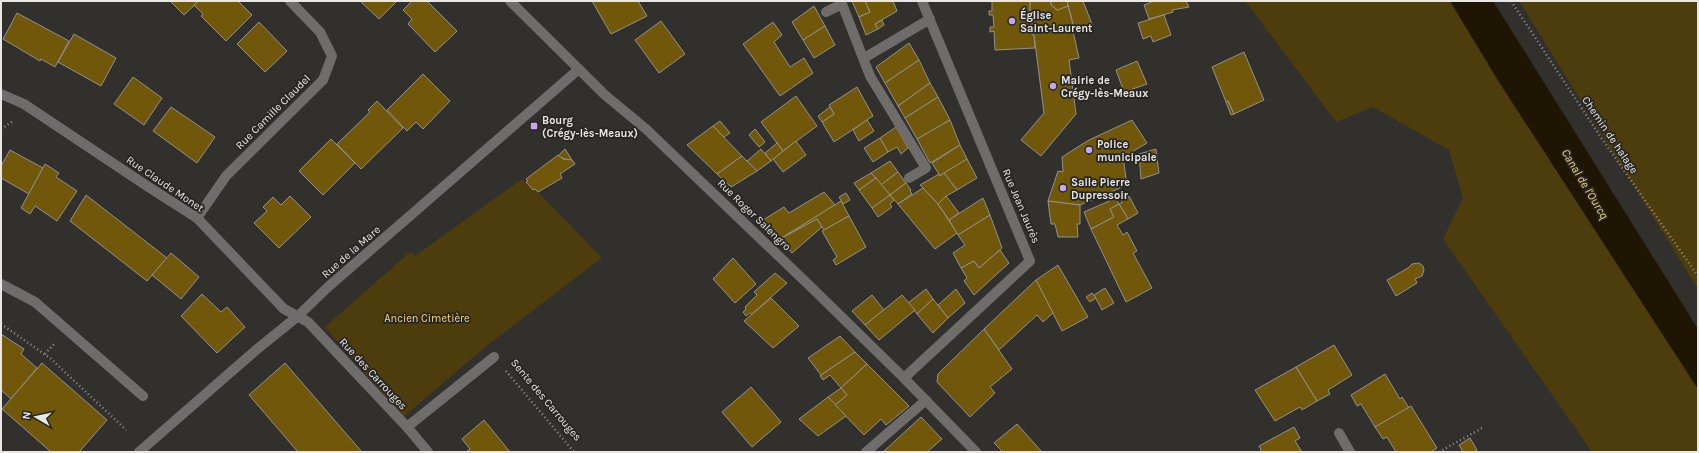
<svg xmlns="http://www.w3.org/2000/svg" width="1699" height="453" viewBox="0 0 1699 453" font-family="Karla,sans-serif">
<rect width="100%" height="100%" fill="#31302d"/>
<g fill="#4d3c0c">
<polygon points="1245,1 1450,1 1499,82 1698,389 1698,452 1592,452 1443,239 1463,198 1449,150 1373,107 1336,122"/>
<polygon points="1519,1 1698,1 1698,289"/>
<polygon points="522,179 533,190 535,189 538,192 602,258 489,344 403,417 325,327 411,251 415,256"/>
</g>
<polygon fill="#1e1602" points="1450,1 1493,1 1698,329 1698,389 1499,82"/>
<g fill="#705709" stroke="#92918d">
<polygon points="170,1 199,1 184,15"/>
<polygon points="199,1 238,1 252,15 226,41 201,16 203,14 194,5"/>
<polygon points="360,1 397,1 379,19"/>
<polygon points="412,1 427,1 457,31 435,52 408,24 412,19 403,10"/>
<polygon points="592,1 638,1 647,16 611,34"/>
<polygon points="852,1 865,1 870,12 859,17"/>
<polygon points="865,1 893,1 897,11 875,24 878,29 866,35 859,17 870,12"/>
<polygon points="992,1 1030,1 1030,11 1033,11 1033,15 1030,15 1032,34 1034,35 1035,48 995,50 994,31 990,32 990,27 994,27 993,15 989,15 989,11 992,11"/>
<polygon points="1030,1 1051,1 1051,5 1057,10 1068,6 1075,31 1073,31 1079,58 1069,60 1076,114 1041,156 1021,140 1044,113 1034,35 1032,34 1030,15 1033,15 1033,11 1030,11"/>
<polygon points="1051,1 1067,1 1068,6 1057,10 1051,5"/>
<polygon points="1067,1 1083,1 1093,27 1075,31"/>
<polygon points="1154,1 1186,1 1189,7 1172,10 1173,12 1149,19 1144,5"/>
<polygon points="814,6 825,26 803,40 792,22"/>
<polygon points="17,13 69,41 55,67 41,59 40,61 3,39"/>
<polygon points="1164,15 1171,35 1153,42 1151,36 1143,39 1138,23"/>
<polygon points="882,20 884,25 878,29 875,24"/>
<polygon points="661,21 685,54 659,73 635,40"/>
<polygon points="259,22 287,51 265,72 237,44"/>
<polygon points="773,22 782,35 774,42 790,67 804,58 813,73 780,96 743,44"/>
<polygon points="825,26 835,45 814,58 803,40"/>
<polygon points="74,34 116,58 101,86 58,62"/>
<polygon points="909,43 919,60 885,83 876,67"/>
<polygon points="1244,52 1264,100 1234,114 1228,101 1226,102 1212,67"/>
<polygon points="919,60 930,83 898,106 885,83"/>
<polygon points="1137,61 1147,84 1124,92 1116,70"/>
<polygon points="423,74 450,101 423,129 416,122 407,131 387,110"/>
<polygon points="133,77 162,98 144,125 114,104"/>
<polygon points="930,83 938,97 905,118 898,106"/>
<polygon points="857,87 873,116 834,142 822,122 834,114 829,105"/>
<polygon points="796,96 817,126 783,151 761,122"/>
<polygon points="938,97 950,120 917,139 905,118"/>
<polygon points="377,101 403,128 361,169 337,144 370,112 368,110"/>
<polygon points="1228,101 1234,114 1231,115 1226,102"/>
<polygon points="171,107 215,137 197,163 153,131"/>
<polygon points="830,107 834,114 822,122 818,116"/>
<polygon points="867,120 874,131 859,141 853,130"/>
<polygon points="950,120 960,145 930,163 917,139"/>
<polygon points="1132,120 1147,143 1123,157 1127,185 1080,205 1048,201 1058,171 1063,172 1062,157 1089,140"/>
<polygon points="720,121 730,133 724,137 713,126"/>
<polygon points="713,126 742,156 717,174 687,145"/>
<polygon points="896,127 908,148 901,154 897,147 888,152 880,138"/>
<polygon points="755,129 765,142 759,147 749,135"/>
<polygon points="880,138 888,152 873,162 864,148"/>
<polygon points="331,139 355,163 323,195 299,171"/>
<polygon points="796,141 806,155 783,172 773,159"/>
<polygon points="777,143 783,151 771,161 765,153"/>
<polygon points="960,145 967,159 940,176 932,163"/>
<polygon points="565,149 572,160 565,159 558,156"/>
<polygon points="761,149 771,161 757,171 747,161"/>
<polygon points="1156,149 1159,173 1141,179 1139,154"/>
<polygon points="10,150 43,168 29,194 1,178 1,166"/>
<polygon points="558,155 563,159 572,160 575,164 560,174 562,178 538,192 535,189 533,190 526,182 528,181 526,179"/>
<polygon points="742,156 757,171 731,187 717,174"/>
<polygon points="967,159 977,178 957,190 944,173"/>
<polygon points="890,161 898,172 881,185 871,173"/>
<polygon points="45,164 59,173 56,177 77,191 57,221 35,206 30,214 21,208"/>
<polygon points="898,172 906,183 890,195 881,185"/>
<polygon points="871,173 876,178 859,190 854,183"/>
<polygon points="944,173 957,190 946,196 938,204 920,185 939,174 940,176"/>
<polygon points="876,178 890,195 872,208 859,190"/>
<polygon points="906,183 911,190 910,191 912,194 898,204 890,195"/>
<polygon points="923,188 938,204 957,233 935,249 898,204"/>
<polygon points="824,192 835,205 780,239 763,220 784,207 789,213"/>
<polygon points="846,193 850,200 843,204 839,197"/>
<polygon points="86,195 167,258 147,281 70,221"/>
<polygon points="890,195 894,200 890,204 892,207 878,217 872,208"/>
<polygon points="290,196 311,217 279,248 254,223 267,211 263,207 273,197 281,205"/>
<polygon points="946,196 959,213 949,220 938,204"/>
<polygon points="1129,196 1138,213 1128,219 1119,204 1122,203 1121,200"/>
<polygon points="983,198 990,215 958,235 949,220"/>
<polygon points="1116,198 1119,204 1110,209 1114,217 1091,229 1084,212"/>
<polygon points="841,201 849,216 824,230 817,219 780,239"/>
<polygon points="1048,201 1080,205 1080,224 1077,224 1078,237 1058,237 1055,224 1051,224"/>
<polygon points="1119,204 1128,219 1117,225 1123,235 1127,232 1137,251 1133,253 1152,288 1126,302 1091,229 1114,217 1110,209"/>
<polygon points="990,215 1002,248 979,268 974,261 961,268 953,253 965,245 958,235"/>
<polygon points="849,216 866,247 836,265 833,260 837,257 822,231"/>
<polygon points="817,219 822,227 792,253 780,239"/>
<polygon points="1000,250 1009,263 974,295 964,281 967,278 961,268 974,261 979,268"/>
<polygon points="171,253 199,277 181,299 152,275"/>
<polygon points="733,258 756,284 735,303 713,279"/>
<polygon points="1419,263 1423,266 1424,270 1422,276 1415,279 1417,283 1396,296 1387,280 1408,268 1412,264"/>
<polygon points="1058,265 1088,317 1062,331 1036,280"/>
<polygon points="775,273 787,283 752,314 750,313 746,316 743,312 746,309 745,307 757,295 754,292"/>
<polygon points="1036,280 1053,313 1043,322 1037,315 999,350 984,329"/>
<polygon points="1105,288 1114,303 1102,310 1094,295"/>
<polygon points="926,289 933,299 917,314 908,303"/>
<polygon points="956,289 965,303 948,318 938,305"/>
<polygon points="1092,293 1096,298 1090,302 1086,297"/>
<polygon points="202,294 221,312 227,307 245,327 217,353 181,316"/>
<polygon points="872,295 884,310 865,325 852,311"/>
<polygon points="902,295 915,310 879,340 865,325"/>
<polygon points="771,298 799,326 773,348 744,321"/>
<polygon points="933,299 948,318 933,333 917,314"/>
<polygon points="984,329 1012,369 990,387 995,393 970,417 937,382 938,374"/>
<polygon points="1,334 24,349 21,354 37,368 11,399 1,390"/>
<polygon points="840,336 855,352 821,375 808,358"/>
<polygon points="1334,345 1352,375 1328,390 1330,394 1317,401 1296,367"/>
<polygon points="855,352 867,364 841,388 830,375 823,380 820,376 821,375"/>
<polygon points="42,363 107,420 79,452 51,452 2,409"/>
<polygon points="285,363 362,452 298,452 249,395"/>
<polygon points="867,364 909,406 886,425 881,419 864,435 835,405 847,395 841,388"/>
<polygon points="1296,367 1317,401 1302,410 1300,407 1275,421 1255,390"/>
<polygon points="1385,374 1400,399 1402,397 1409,408 1375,427 1361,404 1357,406 1351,395"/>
<polygon points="751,387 781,422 752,447 722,412"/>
<polygon points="841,388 847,395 835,405 828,397"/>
<polygon points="828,397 846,416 818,436 799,419"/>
<polygon points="1411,406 1437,448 1431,452 1396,452 1387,437 1383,439 1375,427"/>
<polygon points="921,417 942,439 927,452 883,452"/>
<polygon points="484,420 510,452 466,452 470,449 462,439"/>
<polygon points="1017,424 1042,452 1003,452 994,443"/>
<polygon points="1294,427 1300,438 1295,441 1302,452 1262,452 1259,446"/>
<polygon points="1470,438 1477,450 1474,452 1463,452 1459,445"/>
</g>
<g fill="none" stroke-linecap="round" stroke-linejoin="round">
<g stroke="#92918e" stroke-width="2.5" stroke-dasharray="1 3" stroke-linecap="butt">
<polyline points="1511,1 1602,139 1698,276"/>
<polyline points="1,129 13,121"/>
<polyline points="1,324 50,358 126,430"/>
<polyline points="45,354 54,344"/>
<polyline points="506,371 574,452"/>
<polyline points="1439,452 1484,427"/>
</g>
<g stroke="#6e6d6c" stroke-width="10">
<polyline points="826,12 842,4 870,76 926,168 909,178"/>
<polyline points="864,58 930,19"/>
<polyline points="407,427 494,357"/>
<polyline points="866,452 926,400"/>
</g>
<g stroke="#6e6d6c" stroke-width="10">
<polyline points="510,1 605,95 646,129 811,287 904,378 976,452"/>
<polyline points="1,94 24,104 147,186 197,218 284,309 308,322 407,427 428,452"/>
<polyline points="197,218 226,176 323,80 332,56 320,32 290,1"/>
<polyline points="1,284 35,302 143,396"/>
<polyline points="904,378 1030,261 922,1"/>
<polyline points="1339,433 1350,452"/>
<polyline points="139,452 256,350 298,316 328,287 579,69"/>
</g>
</g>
<g fill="#c0a8f3" stroke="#272623" stroke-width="1.5">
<circle cx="1012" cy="21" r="4"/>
<circle cx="1053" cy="86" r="4"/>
<rect x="530" y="122" width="8" height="8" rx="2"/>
<circle cx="1089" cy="150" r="4"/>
<circle cx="1063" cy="188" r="4"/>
</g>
<g text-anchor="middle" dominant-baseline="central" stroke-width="3.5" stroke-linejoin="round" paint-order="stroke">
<g font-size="11" font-weight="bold" fill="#e8e7e5" stroke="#272623" text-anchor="start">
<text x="1020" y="15">Église<tspan x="1020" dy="13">Saint-Laurent</tspan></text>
<text x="1061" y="80">Mairie de<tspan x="1061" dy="13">Crégy-lès-Meaux</tspan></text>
<text x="542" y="120">Bourg<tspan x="542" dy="13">(Crégy-lès-Meaux)</tspan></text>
<text x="1097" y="144">Police<tspan x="1097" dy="13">municipale</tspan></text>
<text x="1071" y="182">Salle Pierre<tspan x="1071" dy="13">Dupressoir</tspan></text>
</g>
<g font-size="11" fill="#e8e7e5" stroke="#272623">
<text transform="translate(273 112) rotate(-45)">Rue Camille Claudel</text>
<text transform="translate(1610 135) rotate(56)">Chemin de halage</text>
<text transform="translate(165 184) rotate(34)">Rue Claude Monet</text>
<text transform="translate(1021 206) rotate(67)">Rue Jean Jaurès</text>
<text transform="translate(754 215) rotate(44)">Rue Roger Salengro</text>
<text transform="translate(351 252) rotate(-41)">Rue de la Mare</text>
<text transform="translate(373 374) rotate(47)">Rue des Carrouges</text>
<text transform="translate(546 400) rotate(50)">Sente des Carrouges</text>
</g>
<g font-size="11" fill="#ffda7a" stroke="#272623">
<text x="427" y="318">Ancien Cimetière</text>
</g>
<g font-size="12" font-style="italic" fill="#f9d475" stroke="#272623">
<text transform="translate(1585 184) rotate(59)">Canal de l'Ourcq</text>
</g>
</g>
<rect width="1699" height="453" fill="none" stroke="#e8e7e5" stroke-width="4"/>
<g transform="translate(36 417) rotate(279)" stroke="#272623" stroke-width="3" paint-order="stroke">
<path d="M0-3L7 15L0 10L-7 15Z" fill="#e8e7e5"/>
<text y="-6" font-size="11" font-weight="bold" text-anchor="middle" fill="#e8e7e5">N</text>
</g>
</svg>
